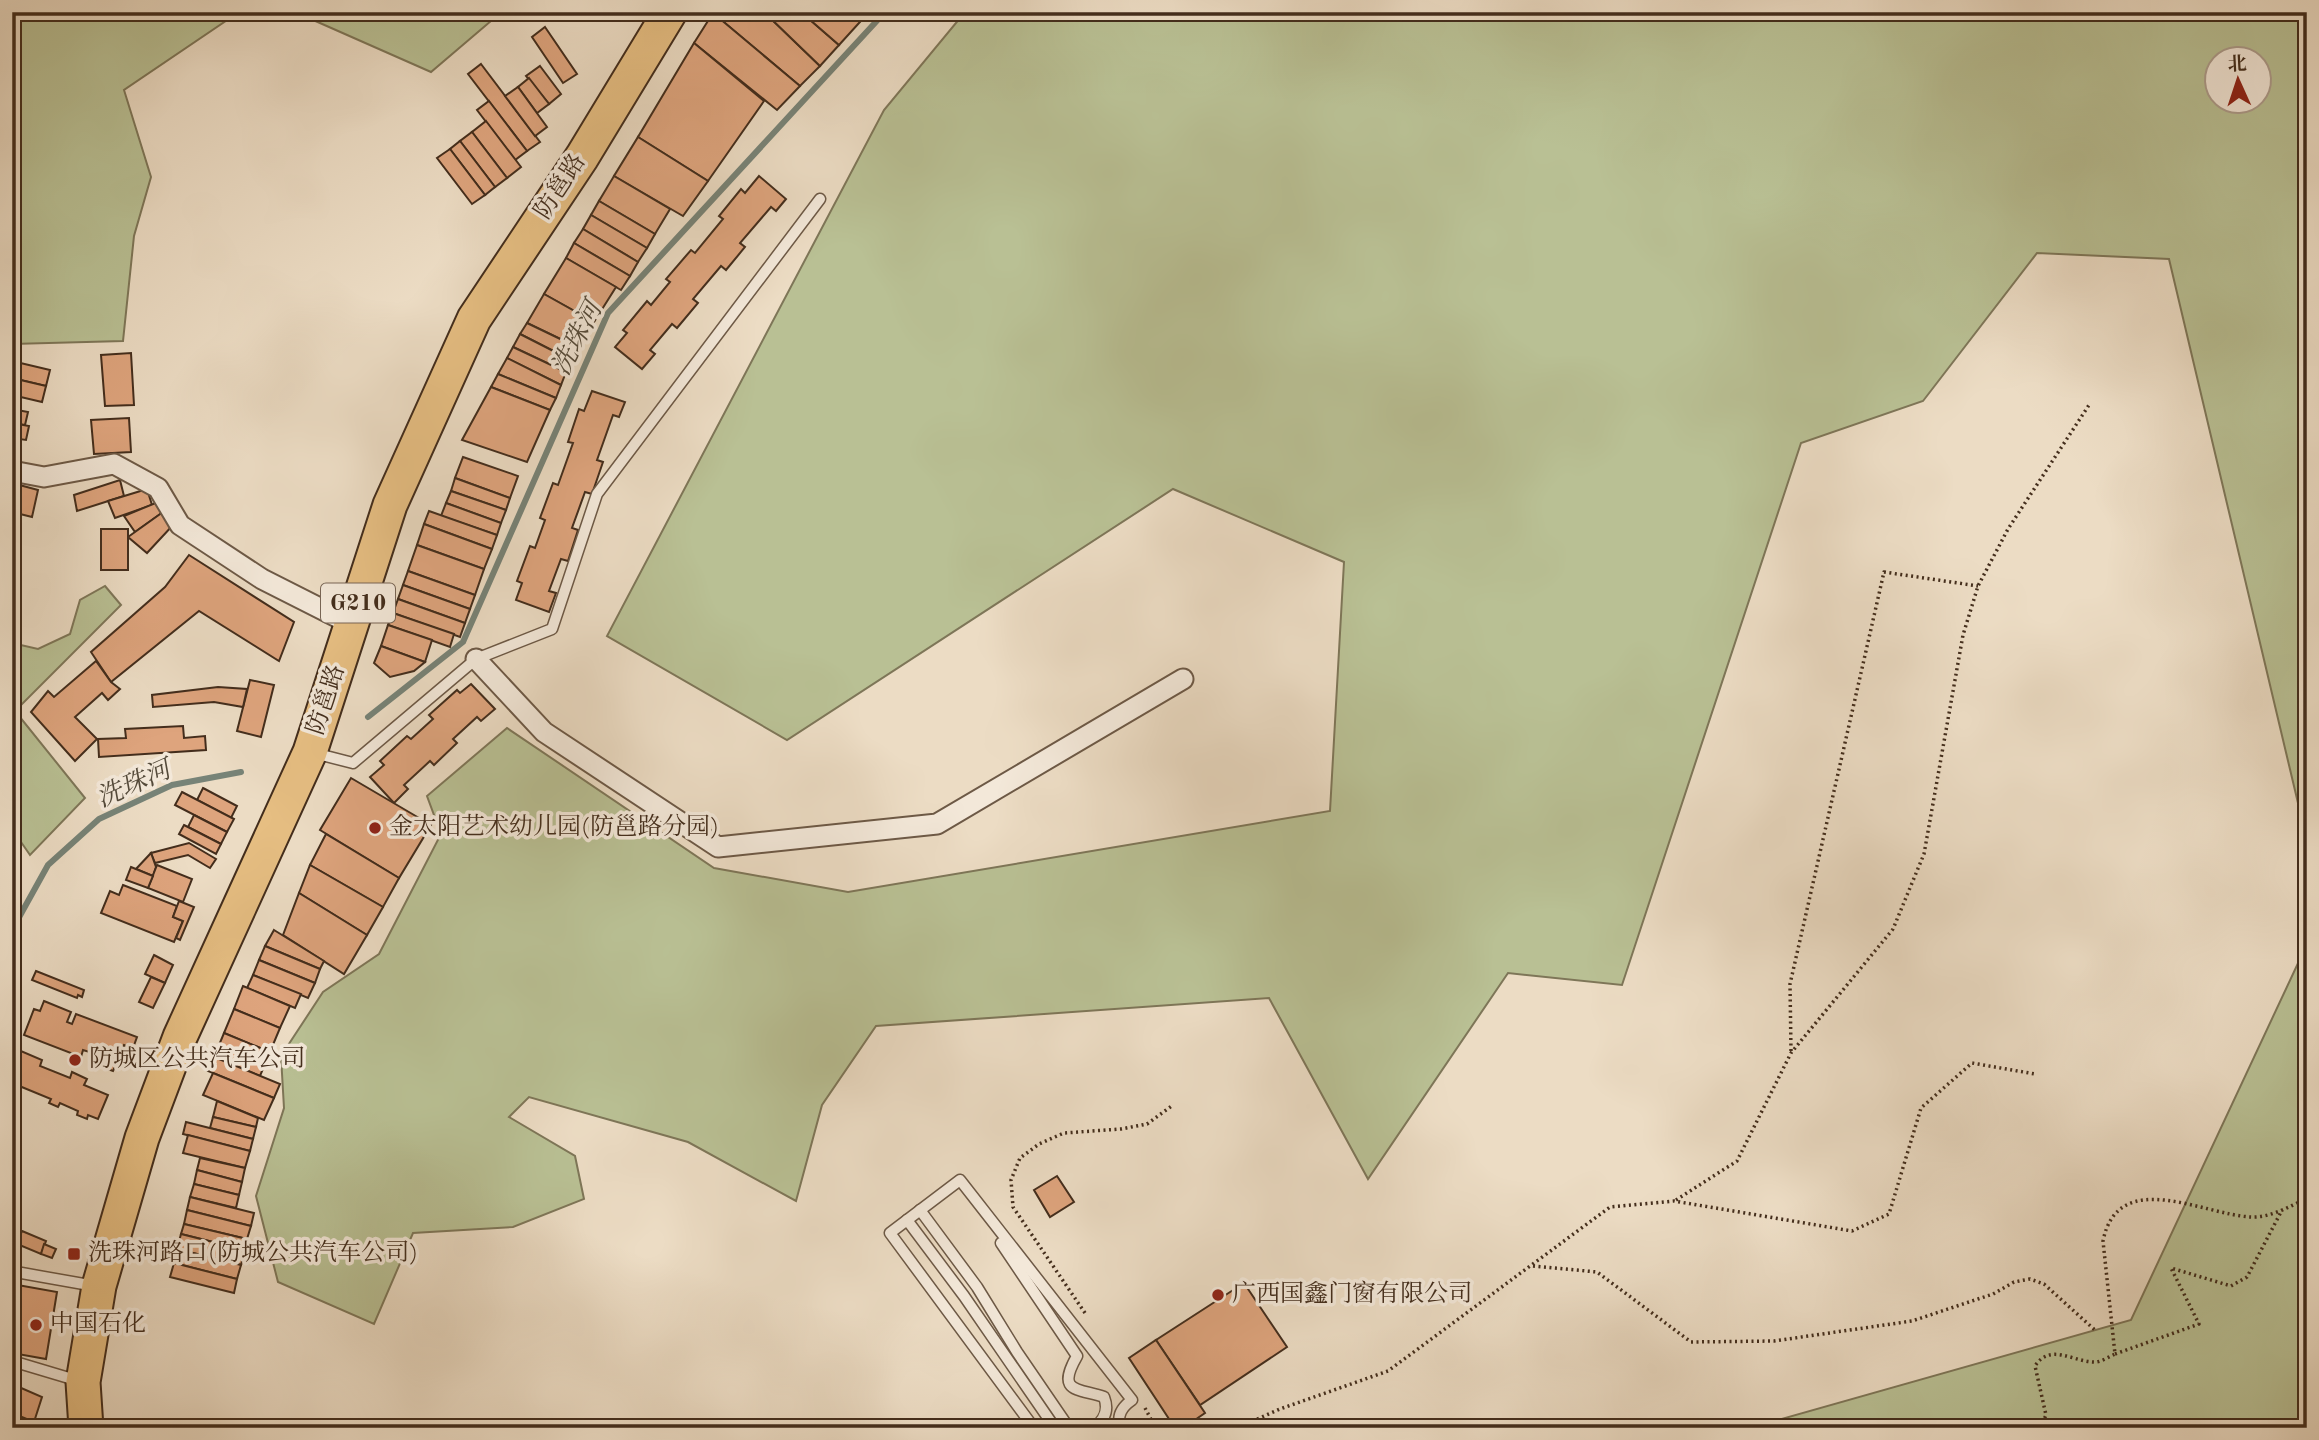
<svg xmlns="http://www.w3.org/2000/svg" width="2319" height="1440" viewBox="0 0 2319 1440" font-family="'Old Standard TT','Noto Serif SC',serif">
<rect width="100%" height="100%" fill="#ecdcc4"/>
<filter id="stains"><feTurbulence type="fractalNoise" baseFrequency=".00286" numOctaves="4"/><feColorMatrix values="0 0 0 0 .2 0 0 0 0 .09 0 0 0 0 .02 0 0 0 .5 -.17"/></filter>
<radialGradient id="worn" r=".72"><stop offset=".6" stop-color="#630" stop-opacity="0"/><stop offset="1" stop-color="#630" stop-opacity=".3"/></radialGradient>
<g fill="#b9c094" stroke="#7e7658" stroke-width="2" fill-rule="evenodd">
<polygon points="12,12 239,12 124,90 151,177 134,236 123,341 12,344"/>
<polygon points="295,12 497,12 498,15 431,72"/>
<path d="M965,12H2307V841L2169,259L2037,253L1923,401L1801,443L1622,985L1508,973L1368,1179L1269,998L876,1026L822,1105L796,1201L688,1142L529,1097L509,1117L575,1156L584,1199L513,1227L413,1233L374,1324L278,1282L256,1196L284,1108L281,1056L323,992L379,954L441,834L427,796L507,728L714,868L848,892L1330,811L1344,562L1173,489L787,740L607,636L884,110ZM2218,60H2260V102H2218Z"/>
<polygon points="105,586 121,605 15,711 85,798 30,855 12,829 12,643 38,649 70,634 80,600"/>
<polygon points="2307,944 2307,1428 1750,1428 2131,1320"/>
</g>
<g fill="none" stroke-linecap="round" stroke-linejoin="round">
<g stroke="#778377" stroke-width="6">
<polyline points="368,717 463,642 608,313 885,12"/>
<polyline points="12,930 48,865 99,819 172,785 241,772"/>
</g>
</g>
<g fill="#dea47d" stroke="#432d1c" stroke-width="2">
<polygon points="764,12 820,66 800,86 713,13"/>
<polygon points="764,12 801,12 839,45 820,66"/>
<polygon points="801,12 869,12 839,45"/>
<polygon points="713,13 800,86 777,110 694,43"/>
<polygon points="545,27 577,74 563,83 532,37"/>
<polygon points="694,43 764,101 708,181 638,137"/>
<polygon points="481,64 540,142 527,151 468,74"/>
<polygon points="540,66 561,94 549,104 526,76"/>
<polygon points="529,78 549,104 537,113 518,87"/>
<polygon points="518,87 547,127 535,136 505,96"/>
<polygon points="489,101 527,151 515,160 477,110"/>
<polygon points="486,121 521,167 507,178 472,132"/>
<polygon points="472,132 507,178 495,187 460,141"/>
<polygon points="638,137 708,181 683,216 614,176"/>
<polygon points="460,141 495,187 485,195 450,149"/>
<polygon points="450,149 485,195 472,204 437,158"/>
<polygon points="614,176 670,209 655,234 599,201"/>
<polygon points="759,176 786,199 776,211 771,207 740,243 745,247 726,270 721,266 693,299 698,303 677,328 672,324 650,350 655,354 642,369 615,347 627,333 623,330 647,301 651,305 670,282 666,279 691,250 695,253 723,219 719,216 741,189 745,193"/>
<polygon points="599,201 655,234 647,248 591,215"/>
<polygon points="591,215 647,248 638,262 583,229"/>
<polygon points="583,229 638,262 630,276 574,243"/>
<polygon points="574,243 630,276 621,290 566,258"/>
<polygon points="566,258 616,287 594,322 544,294"/>
<polygon points="544,294 594,322 579,348 527,323"/>
<polygon points="527,323 579,348 571,360 520,334"/>
<polygon points="520,334 571,360 566,372 513,347"/>
<polygon points="513,347 566,372 561,385 507,358"/>
<polygon points="131,353 134,405 105,406 101,355"/>
<polygon points="507,358 561,385 556,398 498,374"/>
<polygon points="12,361 50,370 46,386 12,378"/>
<polygon points="498,374 556,398 550,410 491,387"/>
<polygon points="12,378 46,386 42,402 12,395"/>
<polygon points="491,387 550,410 527,462 462,440"/>
<polygon points="592,391 625,402 619,417 613,415 597,460 603,462 592,494 585,492 572,528 578,530 568,561 561,559 549,591 556,593 549,612 516,600 522,583 517,581 530,546 535,548 545,520 540,518 553,483 558,485 573,443 568,442 579,409 584,411"/>
<polygon points="12,409 28,412 25,425 12,423"/>
<polygon points="129,418 131,452 94,454 91,420"/>
<polygon points="12,423 29,426 26,440 12,438"/>
<polygon points="12,438 18,439 14,461 12,461"/>
<polygon points="463,457 518,476 510,498 455,478"/>
<polygon points="455,478 510,498 506,510 451,491"/>
<polygon points="120,480 124,496 77,511 74,495"/>
<polygon points="12,483 38,490 32,517 12,512"/>
<polygon points="147,489 152,505 115,518 108,501"/>
<polygon points="451,491 506,510 501,523 446,503"/>
<polygon points="158,502 163,512 135,532 124,516"/>
<polygon points="446,503 501,523 497,535 441,516"/>
<polygon points="429,511 497,535 492,549 424,524"/>
<polygon points="163,512 174,524 147,553 128,537"/>
<polygon points="424,524 492,549 484,569 417,545"/>
<rect x="101" y="529" width="27" height="41"/>
<polygon points="417,545 484,569 475,595 408,571"/>
<polygon points="189,555 294,622 279,661 199,611 111,682 91,652 165,587"/>
<polygon points="408,571 475,595 470,609 403,585"/>
<polygon points="403,585 470,609 465,623 398,599"/>
<polygon points="398,599 465,623 460,637 393,613"/>
<polygon points="393,613 454,634 450,647 388,625"/>
<polygon points="388,625 432,640 425,662 381,646"/>
<polygon points="381,646 425,662 414,671 390,677 374,663"/>
<polygon points="96,661 111,682 120,689 108,700 102,693 75,717 97,739 75,761 31,712 48,691 54,697"/>
<polygon points="250,680 274,685 261,737 237,731"/>
<polygon points="471,684 495,709 481,721 477,717 453,739 457,743 434,765 430,761 404,785 408,789 394,803 370,777 384,765 380,761 407,736 411,739 433,719 429,715 457,690 460,693"/>
<polygon points="218,687 247,689 243,707 214,702 153,707 152,695"/>
<polygon points="183,726 184,738 205,736 206,750 99,757 98,739 126,738 125,729"/>
<polygon points="351,778 431,825 399,878 320,830"/>
<polygon points="203,788 237,806 231,818 197,800"/>
<polygon points="182,792 234,819 227,832 175,805"/>
<polygon points="194,815 227,832 221,844 188,827"/>
<polygon points="184,825 221,844 216,854 179,834"/>
<polygon points="326,834 399,878 383,907 310,865"/>
<polygon points="189,843 216,859 210,868 188,855 155,863 151,853"/>
<polygon points="151,853 156,867 153,876 136,869"/>
<polygon points="157,865 192,879 183,902 148,888"/>
<polygon points="310,865 383,907 367,935 299,893"/>
<polygon points="131,867 153,876 148,888 126,880"/>
<polygon points="123,885 177,906 173,917 183,921 174,942 101,913 110,891 119,895"/>
<polygon points="299,893 367,935 344,974 283,935"/>
<polygon points="179,901 194,907 180,940 176,938 183,921 173,917"/>
<polygon points="274,930 324,961 320,969 265,946"/>
<polygon points="265,946 320,969 315,983 259,960"/>
<polygon points="154,955 173,965 165,983 145,974"/>
<polygon points="259,960 315,983 308,998 253,975"/>
<polygon points="36,971 84,990 82,997 78,995 77,998 32,980"/>
<polygon points="253,975 301,994 295,1008 247,988"/>
<polygon points="151,977 165,983 153,1008 139,1002"/>
<polygon points="243,986 290,1006 280,1028 234,1009"/>
<polygon points="44,1001 71,1012 67,1022 72,1024 76,1014 137,1037 133,1048 124,1045 113,1071 99,1066 101,1062 90,1059 93,1053 83,1050 81,1057 24,1035 34,1009 40,1011"/>
<polygon points="234,1009 280,1028 270,1052 224,1033"/>
<polygon points="224,1033 270,1052 260,1076 214,1057"/>
<polygon points="12,1038 20,1041 16,1049 42,1060 40,1066 70,1078 72,1072 87,1079 84,1085 108,1095 98,1119 88,1115 87,1119 77,1115 78,1111 60,1103 58,1107 49,1103 51,1099 12,1083"/>
<polygon points="214,1057 280,1084 274,1098 208,1071"/>
<polygon points="213,1073 274,1098 264,1120 203,1095"/>
<polygon points="217,1101 258,1118 256,1127 213,1117"/>
<polygon points="213,1117 256,1127 253,1139 210,1128"/>
<polygon points="186,1122 253,1139 250,1151 183,1134"/>
<polygon points="188,1135 250,1151 245,1168 183,1153"/>
<polygon points="200,1158 245,1168 242,1182 197,1170"/>
<polygon points="197,1170 242,1182 239,1195 194,1184"/>
<polygon points="1057,1176 1074,1202 1050,1217 1034,1190"/>
<polygon points="194,1184 239,1195 236,1208 190,1197"/>
<polygon points="190,1197 254,1213 251,1226 187,1210"/>
<polygon points="187,1210 251,1226 247,1239 184,1224"/>
<polygon points="184,1224 247,1239 245,1250 181,1234"/>
<polygon points="12,1230 21,1234 17,1244 12,1242"/>
<polygon points="22,1231 46,1241 41,1254 17,1244"/>
<polygon points="181,1234 245,1250 241,1265 177,1249"/>
<polygon points="44,1244 56,1249 52,1258 41,1254"/>
<polygon points="177,1249 241,1265 237,1279 174,1263"/>
<polygon points="174,1263 237,1279 234,1293 170,1277"/>
<polygon points="1244,1283 1287,1347 1200,1405 1156,1340"/>
<polygon points="12,1284 57,1292 46,1359 12,1353"/>
<polygon points="1156,1340 1205,1413 1183,1428 1175,1428 1129,1358"/>
<polygon points="12,1384 42,1397 34,1422 12,1413"/>
</g>
<g fill="none" stroke-linecap="round" stroke-linejoin="round">
<defs>
<g id="service">
<polyline points="314,753 353,763 476,659 552,629 597,494 820,199"/>
<polyline points="920,1210 977,1287 1017,1352 1069,1428"/>
<polyline points="907,1220 964,1296 1055,1428"/>
<path d="M1001,1243L1077,1356C1056,1393 1077,1388 1104,1397C1109,1410 1105,1420 1093,1428"/>
<polyline points="12,1292 16,1272 95,1286"/>
<polyline points="12,1361 79,1381"/>
<path d="M1034,1428L890,1233L960,1180L1132,1400C1122,1407 1116,1415 1121,1428"/>
</g>
<g id="minor">
<polyline points="12,471 44,477 114,464 158,488 180,525 262,579 351,624"/>
<polyline points="476,659 544,732 718,847 937,824 1183,679"/>
</g>
<polyline id="trunk" points="86,1428 83,1382 99,1286 142,1138 180,1037 310,752 390,505 474,319 582,157 670,12"/>
</defs>
<use href="#service" stroke="#6d5946" stroke-width="13"/>
<use href="#minor" stroke="#6d5946" stroke-width="23"/>
<use href="#trunk" stroke="#432d1c" stroke-width="37"/>
<g stroke="#432d1c" stroke-width="3.5" stroke-dasharray="2 3.5" stroke-linecap="butt">
<polyline points="1791,1051 1790,984 1884,572 1978,586"/>
<polyline points="1676,1200 1737,1161 1791,1053 1893,929 1924,854 1963,635 1978,586 2008,529 2089,405"/>
<polyline points="1533,1266 1597,1272 1691,1342 1774,1341 1912,1321 1993,1294 2014,1282 2030,1279 2044,1284 2096,1331"/>
<polyline points="1085,1313 1013,1207 1011,1180 1020,1158 1039,1144 1064,1133 1121,1129 1147,1124 1173,1105"/>
<polyline points="2115,1354 2199,1324 2171,1268 2231,1286 2247,1277 2282,1210"/>
<polyline points="1145,1408 1154,1425"/>
<polyline points="1237,1428 1280,1409 1388,1371 1610,1207 1674,1201 1852,1231 1889,1214 1921,1108 1972,1063 2035,1074"/>
<path d="M2040,1428L2046,1415L2035,1366C2050,1343 2072,1361 2093,1362C2100,1363 2108,1357 2115,1354L2103,1241C2118,1166 2204,1215 2251,1217C2270,1218 2291,1206 2307,1198"/>
</g>
<use href="#service" stroke="#f3e8d9" stroke-width="10"/>
<use href="#minor" stroke="#f3e8d9" stroke-width="19"/>
<use href="#trunk" stroke="#e6be82" stroke-width="33"/>
</g>
<g fill="#8f2418" stroke="#f3e8d9" stroke-width="2.5">
<circle cx="375" cy="828" r="7"/>
<circle cx="75" cy="1060" r="7"/>
<rect x="67" y="1247" width="14" height="14" rx="3.5"/>
<circle cx="1218" cy="1295" r="7"/>
<circle cx="36" cy="1325" r="7"/>
</g>
<g text-anchor="middle" dominant-baseline="central" stroke-width="7" stroke-linejoin="round" paint-order="stroke">
<rect fill="#f3e8d9" stroke="#786555" stroke-width="2" x="321" y="583.5" width="74" height="39" rx="5"/>
<g font-size="23" font-weight="bold" fill="#432d1c">
<text x="358" y="603">G210</text>
</g>
<g font-size="24" fill="#432d1c" stroke="#f3e8d9">
<text transform="translate(561 187) rotate(-57)">防邕路</text>
<text transform="translate(327 700) rotate(-72)">防邕路</text>
</g>
<g font-size="24" fill="#432d1c" stroke="#f3e8d9" text-anchor="start">
<text x="389" y="828">金太阳艺术幼儿园(防邕路分园)</text>
<text x="89" y="1060">防城区公共汽车公司</text>
<text x="88" y="1254">洗珠河路口(防城公共汽车公司)</text>
<text x="1232" y="1295">广西国鑫门窗有限公司</text>
<text x="50" y="1325">中国石化</text>
</g>
<g font-size="26" font-style="italic" fill="#544a3a" stroke="#f3e8d9">
<text transform="translate(578 339) rotate(-63)">洗珠河</text>
<text transform="translate(134 785) rotate(-24)">洗珠河</text>
</g>
</g>
<rect width="2319" height="1440" fill="none" stroke="#ecdcc4" stroke-width="42"/>
<rect x="14" y="14" width="2291" height="1412" fill="none" stroke="#432d1c" stroke-width="3.5"/>
<rect x="21" y="21" width="2277" height="1398" fill="none" stroke="#432d1c" stroke-width="2"/>
<g transform="translate(2238 80) rotate(357)"><circle r="33" fill="#f3e8d9" stroke="#ad9d8d" stroke-width="2"/>
<path d="M0-5L12 26L0 18L-12 26Z" fill="#8f2418"/>
<text y="-10" font-size="19" font-weight="bold" text-anchor="middle" fill="#432d1c">北</text>
</g>
<rect width="100%" height="100%" filter="url(#stains)"/>
<rect width="100%" height="100%" fill="url(#worn)"/>
</svg>
